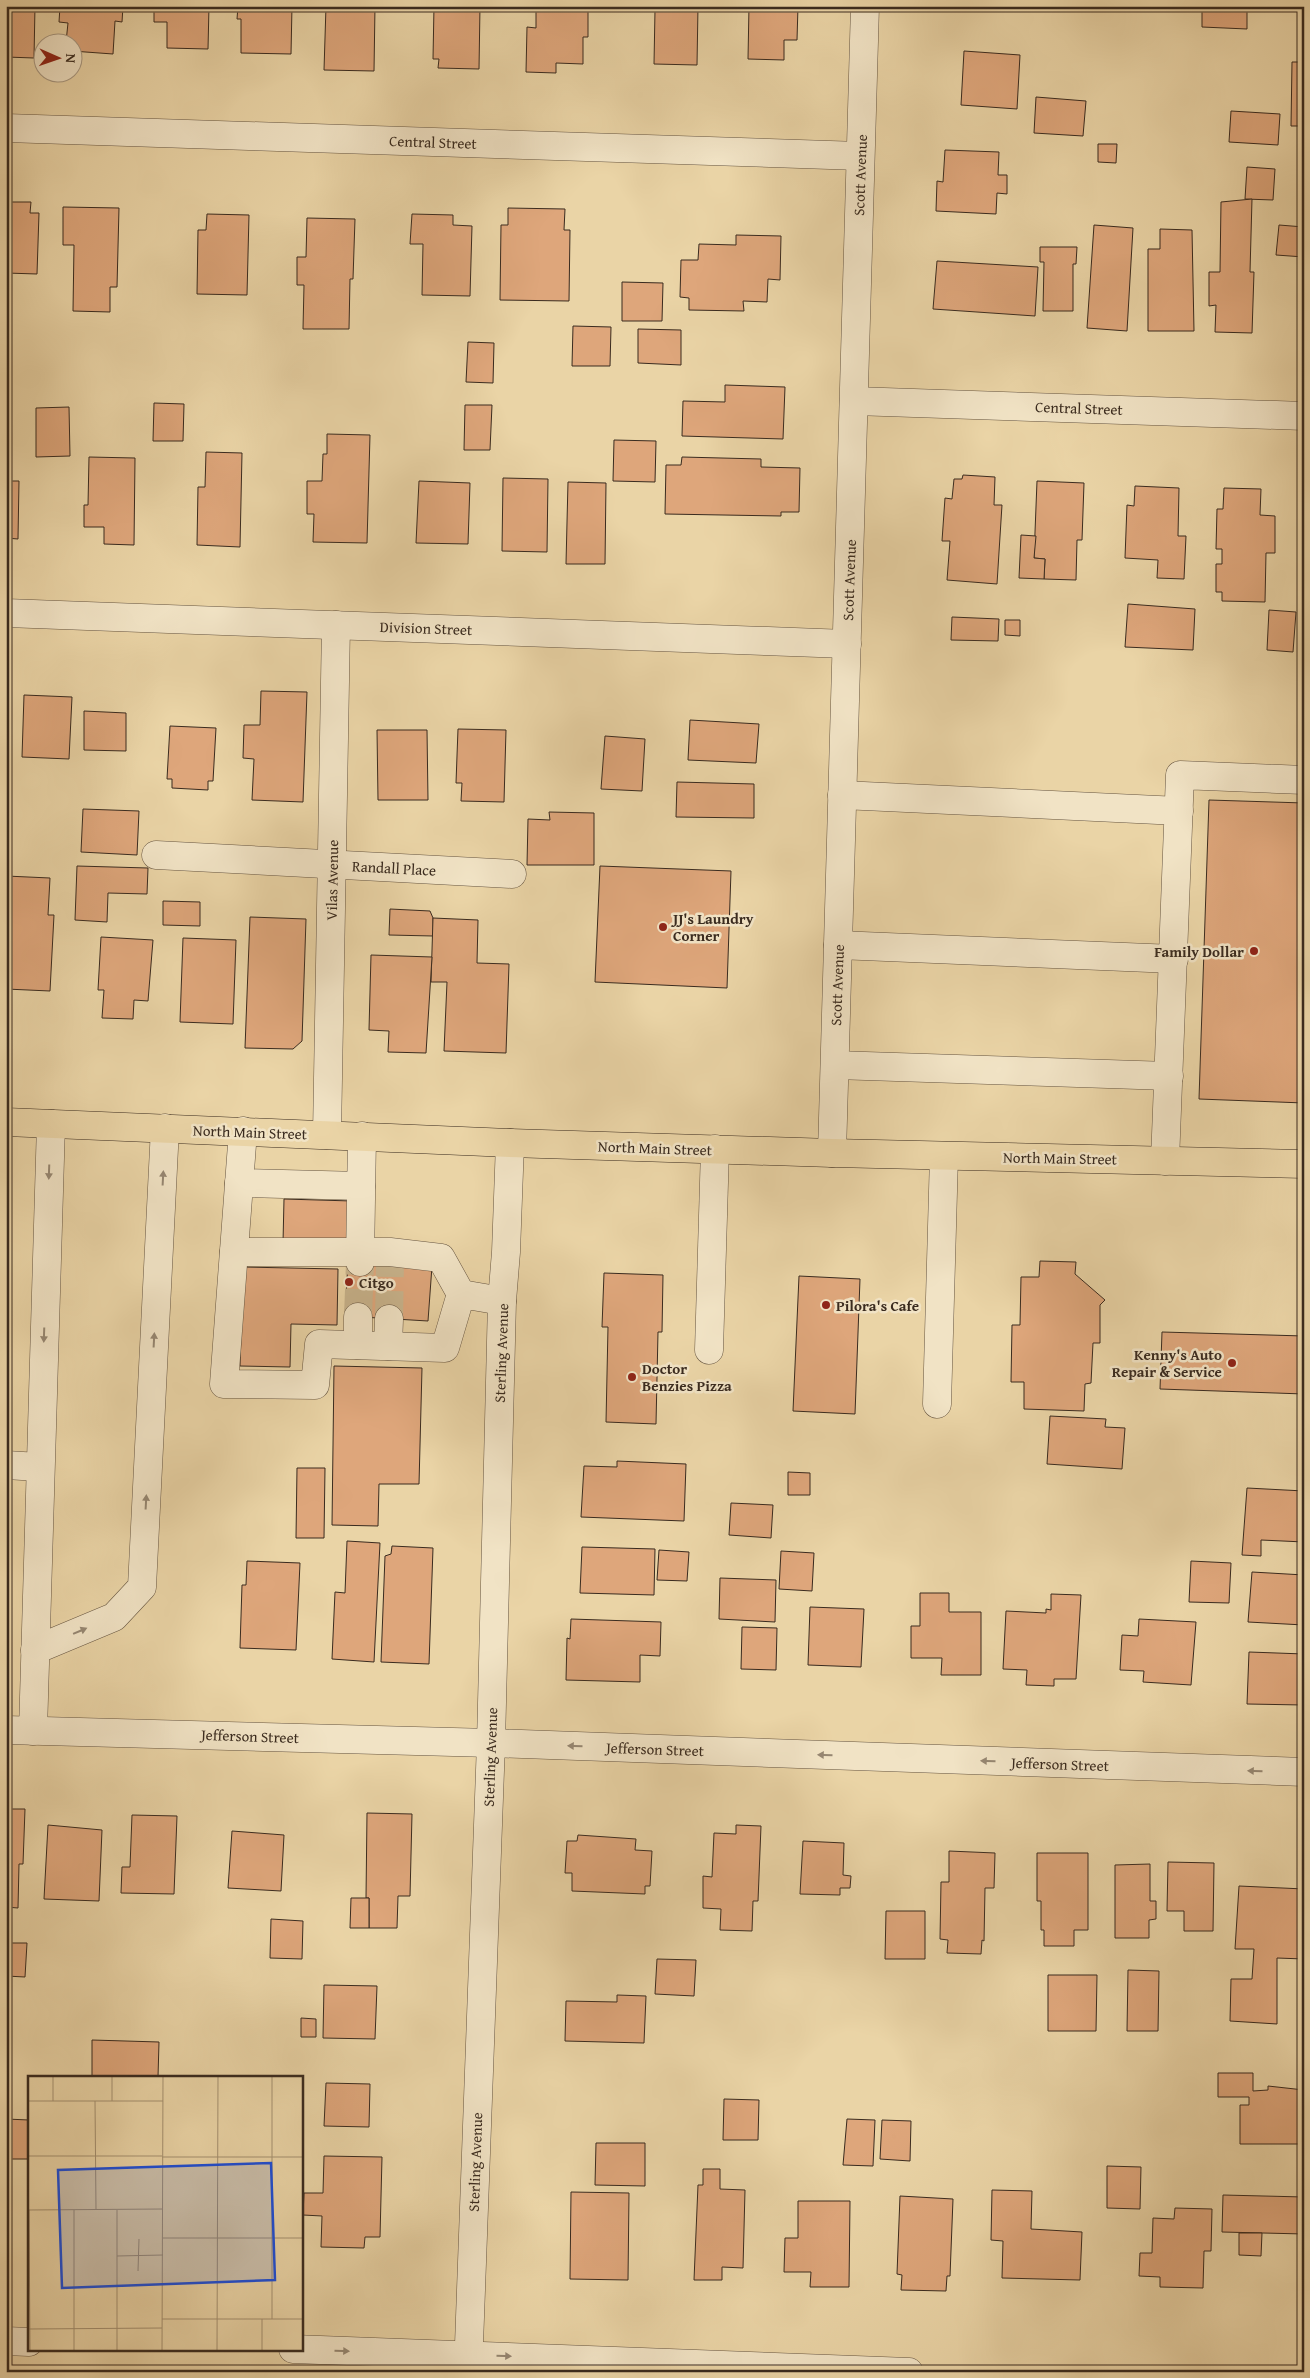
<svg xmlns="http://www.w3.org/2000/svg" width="1310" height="2378" viewBox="0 0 1310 2378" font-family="'Gentium Book Plus',serif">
<rect width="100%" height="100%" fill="#ead4a6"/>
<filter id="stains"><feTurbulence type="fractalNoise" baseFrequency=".004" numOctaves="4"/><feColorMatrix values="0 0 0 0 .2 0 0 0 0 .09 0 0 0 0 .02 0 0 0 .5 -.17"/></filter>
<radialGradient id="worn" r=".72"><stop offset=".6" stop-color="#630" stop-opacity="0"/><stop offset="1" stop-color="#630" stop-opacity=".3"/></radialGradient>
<g fill="#dea67b" stroke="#3a2b1f">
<polygon points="6,6 35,6 34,58 6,57"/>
<polygon points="60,6 123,6 122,22 115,21 113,54 72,51 72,42 66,42 68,23 59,22"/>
<polygon points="154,6 209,6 208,49 167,48 167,22 154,22"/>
<polygon points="238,6 292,6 291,54 241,53 241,19 237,19"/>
<polygon points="326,6 375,6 374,71 324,70"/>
<polygon points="434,6 480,6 479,69 438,68 439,59 433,59"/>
<polygon points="536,6 588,6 588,37 583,37 583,64 556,63 556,73 526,72 527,27 536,28"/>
<polygon points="660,6 698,6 697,65 654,64 655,10 660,10"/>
<polygon points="749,6 798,6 797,40 784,40 784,60 748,59"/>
<polygon points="1202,6 1247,6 1247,29 1202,27"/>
<polygon points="964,51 1020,55 1017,109 961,105"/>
<polygon points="1292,62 1304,62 1304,126 1291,126"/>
<polygon points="1036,97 1086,101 1083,136 1034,133"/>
<polygon points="1231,111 1280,114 1278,145 1229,142"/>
<polygon points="1098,144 1117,144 1116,163 1098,162"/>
<polygon points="945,150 999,152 998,175 1007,175 1007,194 997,193 996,214 936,211 937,181 943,182"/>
<polygon points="1247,167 1275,169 1273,200 1245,199"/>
<polygon points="1252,199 1250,272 1254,272 1252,333 1215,332 1216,305 1209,306 1209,272 1220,272 1221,202"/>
<polygon points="6,202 31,202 30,213 39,213 37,274 6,273"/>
<polygon points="63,207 119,208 117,287 110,287 110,312 73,311 74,245 63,245"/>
<polygon points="508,208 565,209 564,230 570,230 569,301 500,300 501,225 508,225"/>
<polygon points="207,214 249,215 247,295 197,294 198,230 206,230"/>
<polygon points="412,214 453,215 453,225 472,226 470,296 422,295 423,244 410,244"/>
<polygon points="307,218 355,219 353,279 350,279 349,329 303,329 304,285 297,285 297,257 306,257"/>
<polygon points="1094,225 1133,228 1127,331 1087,328"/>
<polygon points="1279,225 1304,227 1304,257 1276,255"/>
<polygon points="1160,229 1192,230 1194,331 1148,331 1148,249 1160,249"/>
<polygon points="736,235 781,236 780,280 768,279 767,302 743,301 744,311 689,310 689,298 680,297 681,260 698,260 699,244 736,245"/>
<polygon points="1040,247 1077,247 1076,264 1073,264 1073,311 1043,311 1044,262 1040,262"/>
<polygon points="937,261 1038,267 1035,316 933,309"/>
<polygon points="622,282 663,283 662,321 622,321"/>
<polygon points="573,326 611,327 610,366 572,366"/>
<polygon points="638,329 681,330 681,365 638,363"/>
<polygon points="468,342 494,343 493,383 466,382"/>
<polygon points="725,385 785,387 783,439 682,436 683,401 725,402"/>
<polygon points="154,403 184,404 183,441 153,441"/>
<polygon points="465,405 492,405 490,450 464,450"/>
<polygon points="69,407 70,456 36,457 36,408"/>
<polygon points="327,434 370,435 367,543 313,542 314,514 307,514 307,481 322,481 323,454 327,454"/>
<polygon points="614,440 656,441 655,482 613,481"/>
<polygon points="206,452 242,453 240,547 197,545 198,487 205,487"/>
<polygon points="89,457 135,458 134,545 104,544 104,527 84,527 84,505 88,505"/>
<polygon points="682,457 761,459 761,467 800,468 799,512 781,512 781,516 665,514 666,465 681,465"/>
<polygon points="963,475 995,477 994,505 1002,505 997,584 947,580 950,541 942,541 945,498 952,499 954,479 962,479"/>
<polygon points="503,478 548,479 547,552 502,551"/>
<polygon points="6,481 19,481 18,539 6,538"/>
<polygon points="419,481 470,483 468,544 416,543"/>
<polygon points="1037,481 1084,483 1082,540 1077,540 1076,580 1044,579 1045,559 1034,558"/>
<polygon points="568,482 606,483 605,564 566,564"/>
<polygon points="1135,486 1179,488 1178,536 1186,536 1184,579 1157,578 1158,560 1125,558 1127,505 1134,506"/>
<polygon points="1224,488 1261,489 1260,515 1275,516 1275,553 1266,553 1265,602 1222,601 1222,592 1216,592 1216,564 1222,564 1222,549 1216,549 1217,509 1223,509"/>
<polygon points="1021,535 1036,536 1034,558 1045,559 1044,579 1019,578"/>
<polygon points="1128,604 1195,609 1193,650 1125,647"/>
<polygon points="1269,610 1296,612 1293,652 1267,650"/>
<polygon points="952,617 999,619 998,641 951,640"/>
<polygon points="1005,620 1020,620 1020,636 1005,635"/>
<rect x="1300" y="623" width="4" height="41"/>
<polygon points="261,691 307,692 303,802 252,800 254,759 243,758 244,725 260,725"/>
<polygon points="24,695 72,697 69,759 22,757"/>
<polygon points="84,711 126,713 126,751 84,750"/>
<polygon points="690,720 759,724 756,763 688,760"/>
<polygon points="170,726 216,728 213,781 208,781 208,790 172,788 172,779 167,779"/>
<polygon points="458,729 506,730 504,802 461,801 462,783 456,783"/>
<polygon points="377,730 427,730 428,800 378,800"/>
<polygon points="605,736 645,739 642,791 601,789"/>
<polygon points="677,782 754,784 754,818 676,817"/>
<polygon points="1209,800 1304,803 1304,1103 1199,1099"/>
<polygon points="83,809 139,811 137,855 81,852"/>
<polygon points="549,812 594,813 594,865 527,865 528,819 550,820"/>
<polygon points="77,866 148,868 147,894 108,893 107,922 75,920"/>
<polygon points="600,866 731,871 727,988 595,982"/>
<polygon points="6,876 50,878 48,915 54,915 50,991 6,989"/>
<polygon points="163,901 200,902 200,926 163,925"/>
<polygon points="390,909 430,911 433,918 433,936 389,935"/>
<polygon points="250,917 306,919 302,1041 293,1049 245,1048"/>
<polygon points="433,918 478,920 477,963 509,964 506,1053 444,1051 447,982 431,982"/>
<polygon points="101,937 153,940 148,1001 134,1000 133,1019 102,1018 104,990 98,990"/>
<polygon points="183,938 236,940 233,1024 180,1022"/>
<polygon points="371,955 432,957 426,1053 388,1052 389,1031 369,1030"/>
<polygon points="284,1199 352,1201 351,1245 283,1243"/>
<polygon points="348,1261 432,1266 428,1321 345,1316"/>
<polygon points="1040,1261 1076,1262 1075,1274 1105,1300 1100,1305 1100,1343 1093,1343 1091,1383 1085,1384 1084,1411 1024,1409 1024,1382 1011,1382 1012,1325 1020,1325 1021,1277 1039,1277"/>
<polygon points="243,1267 338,1269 337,1325 291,1324 290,1367 240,1366"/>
<polygon points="604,1273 663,1275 662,1332 658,1332 656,1424 606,1422 608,1327 602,1327"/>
<polygon points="799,1276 860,1279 855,1414 793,1411"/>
<polygon points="1162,1332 1304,1336 1304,1394 1160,1389"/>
<polygon points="334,1366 422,1368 419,1484 379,1484 378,1526 332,1525"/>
<polygon points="1050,1416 1106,1419 1105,1427 1125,1428 1122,1469 1047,1464"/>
<polygon points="617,1461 686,1464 684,1521 581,1517 584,1466 617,1467"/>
<polygon points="297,1468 325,1468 324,1538 296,1538"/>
<polygon points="788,1472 810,1473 810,1495 788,1495"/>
<polygon points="1247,1488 1304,1491 1304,1542 1261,1540 1261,1556 1242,1555"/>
<polygon points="731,1503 773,1505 771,1538 729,1535"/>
<polygon points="347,1541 380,1543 374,1662 332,1659 335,1592 345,1593"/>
<polygon points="392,1546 433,1548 429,1664 381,1662 385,1556 391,1554"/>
<polygon points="582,1547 655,1549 654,1595 580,1593"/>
<polygon points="659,1550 689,1552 687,1581 657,1580"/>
<polygon points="781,1551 814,1553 812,1591 779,1589"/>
<polygon points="247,1561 300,1563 296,1650 240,1648 242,1585 246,1585"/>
<polygon points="1191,1561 1231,1563 1229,1603 1189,1602"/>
<polygon points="1252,1572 1304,1575 1304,1625 1248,1622"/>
<polygon points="720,1578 776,1580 775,1622 719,1619"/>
<polygon points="920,1593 949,1593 949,1612 981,1612 981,1675 941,1675 942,1658 911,1658 911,1626 920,1626"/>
<polygon points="1051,1594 1081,1595 1076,1679 1054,1679 1054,1686 1026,1685 1027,1670 1003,1669 1006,1611 1046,1613 1046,1609 1051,1610"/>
<polygon points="810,1607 864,1609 861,1667 808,1665"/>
<polygon points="571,1619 661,1622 660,1656 640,1655 640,1682 566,1680 567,1638 570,1639"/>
<polygon points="1139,1619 1196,1622 1191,1685 1143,1682 1144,1671 1120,1670 1122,1635 1138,1636"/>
<polygon points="742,1627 777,1628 776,1670 741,1669"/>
<polygon points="1249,1652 1304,1654 1303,1705 1247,1704"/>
<polygon points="6,1809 25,1809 23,1864 19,1864 18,1908 6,1907"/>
<polygon points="367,1813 412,1814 410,1896 398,1896 397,1928 369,1928 369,1898 366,1898"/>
<polygon points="132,1815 177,1816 174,1894 121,1893 122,1867 130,1867"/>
<polygon points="48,1825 102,1830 99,1901 44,1899"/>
<polygon points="736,1825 761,1826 758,1901 753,1901 752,1931 720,1930 721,1909 703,1908 703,1876 712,1877 714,1833 736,1834"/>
<polygon points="232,1831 284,1835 281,1891 228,1888"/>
<polygon points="578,1835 636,1839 635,1850 652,1851 650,1886 645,1886 645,1894 572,1891 572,1873 565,1873 567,1841 577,1841"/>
<polygon points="803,1841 844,1843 843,1875 851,1876 850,1888 840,1888 840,1895 800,1894"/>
<polygon points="949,1851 995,1853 994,1888 985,1888 984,1941 982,1940 981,1954 947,1953 948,1940 940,1939 941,1882 949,1882"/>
<polygon points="1037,1853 1088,1853 1088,1930 1074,1930 1074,1946 1044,1946 1044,1930 1041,1930 1041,1901 1037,1901"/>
<polygon points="1168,1862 1214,1863 1213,1931 1184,1931 1184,1911 1167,1911"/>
<polygon points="1150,1864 1150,1901 1156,1901 1156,1919 1149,1920 1149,1938 1115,1938 1115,1865"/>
<polygon points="1239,1886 1304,1889 1304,1959 1277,1958 1277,2024 1230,2021 1231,1979 1252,1979 1254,1949 1235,1949"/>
<polygon points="351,1898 369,1898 369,1928 350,1928"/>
<polygon points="886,1911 925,1911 925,1959 885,1959"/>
<polygon points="271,1919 303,1921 302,1959 270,1958"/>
<polygon points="6,1943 27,1943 25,1977 6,1976"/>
<polygon points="657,1959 696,1960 694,1996 655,1994"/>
<polygon points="1128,1970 1159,1971 1158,2031 1127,2031"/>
<polygon points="1048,1975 1097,1975 1096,2031 1048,2031"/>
<polygon points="324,1985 377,1986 375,2039 323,2038"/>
<polygon points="617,1995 646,1996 644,2043 565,2041 566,2001 617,2002"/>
<polygon points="301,2018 316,2019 316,2037 301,2037"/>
<polygon points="92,2040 159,2042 158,2077 92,2077"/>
<polygon points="1218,2073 1253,2073 1253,2091 1268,2090 1268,2086 1304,2090 1304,2144 1240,2144 1240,2105 1249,2105 1249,2097 1218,2097"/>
<polygon points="326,2083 370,2084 369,2127 324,2126"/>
<polygon points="724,2099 759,2100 758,2140 723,2140"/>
<polygon points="6,2119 29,2120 29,2159 6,2159"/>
<polygon points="847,2119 875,2120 873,2166 843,2165"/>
<polygon points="882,2120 911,2121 910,2161 880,2159"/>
<polygon points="596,2143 645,2143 645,2186 595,2185"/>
<polygon points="324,2156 382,2157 380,2237 365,2237 364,2248 321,2247 322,2216 303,2215 304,2193 323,2193"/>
<polygon points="1107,2166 1141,2167 1140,2209 1107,2208"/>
<polygon points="703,2169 720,2169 720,2189 745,2190 743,2268 722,2267 722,2280 694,2280 698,2185 703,2185"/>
<polygon points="992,2190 1032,2191 1031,2229 1082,2232 1080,2280 1002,2278 1003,2241 991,2240"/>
<polygon points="571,2192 629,2193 628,2280 570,2279"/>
<polygon points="1223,2195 1304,2197 1304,2234 1222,2232"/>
<polygon points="900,2196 953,2199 950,2276 947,2276 946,2291 901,2290 902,2275 897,2274"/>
<polygon points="798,2201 850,2201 849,2287 810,2287 811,2272 784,2272 785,2238 798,2238"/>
<polygon points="1175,2208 1212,2209 1211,2251 1204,2251 1203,2288 1160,2287 1160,2277 1139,2276 1140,2253 1152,2253 1153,2218 1174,2219"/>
<polygon points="1239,2233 1262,2233 1261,2256 1239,2255"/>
</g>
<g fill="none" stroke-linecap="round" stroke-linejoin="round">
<g stroke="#c7b28b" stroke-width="28" stroke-dasharray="28 14" stroke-linecap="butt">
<polyline points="358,1317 360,1262"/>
<polyline points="389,1319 390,1263"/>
</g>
<defs>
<g id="minor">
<polyline points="6,128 860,156"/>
<polyline points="854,401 1304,416"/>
<polyline points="6,613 847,644"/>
<polyline points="842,795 1179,811"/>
<polyline points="156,855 512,874"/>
<polyline points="838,945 1174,959"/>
<polyline points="835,1065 1169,1076"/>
<polyline points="243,1131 224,1384 315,1385 319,1344 445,1348 461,1294 502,1301"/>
<polyline points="327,1135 336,625"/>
<polyline points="832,1153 865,6"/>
<polyline points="1165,1161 1180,775 1304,780"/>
<polyline points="239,1183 361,1186"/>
<polyline points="234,1252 390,1252 441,1258 461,1294"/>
<polyline points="360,1262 362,1136"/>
<polyline points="358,1317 358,1345"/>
<polyline points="388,1346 389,1319"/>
<polyline points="709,1350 715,1149"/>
<polyline points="937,1404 944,1156"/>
<polyline points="6,1465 39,1467"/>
<polyline points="35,1650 114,1617 142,1587 165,1128"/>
<polyline points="6,1730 491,1743 1304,1772"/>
<polyline points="33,1731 51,1124"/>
<polyline points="6,2341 29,2342"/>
<polyline points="293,2349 909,2372"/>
<polyline points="468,2372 491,1743 502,1301 506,1252 510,1143"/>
</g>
<polyline id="major" points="6,1122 510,1143 832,1153 1304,1164"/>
</defs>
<use href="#minor" stroke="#665541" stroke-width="29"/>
<use href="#major" stroke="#3a2b1f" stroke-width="29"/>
<use href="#minor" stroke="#f1e3c5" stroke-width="28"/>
<use href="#major" stroke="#ead4a6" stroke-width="28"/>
</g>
<defs><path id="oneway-solid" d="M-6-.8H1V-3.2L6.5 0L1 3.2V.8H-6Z" transform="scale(1.25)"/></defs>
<g fill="#968772">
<use href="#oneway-solid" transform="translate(49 1172) rotate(92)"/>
<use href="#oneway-solid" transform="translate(163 1178) rotate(-87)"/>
<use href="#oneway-solid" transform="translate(44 1335) rotate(92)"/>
<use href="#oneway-solid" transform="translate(154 1340) rotate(-87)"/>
<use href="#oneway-solid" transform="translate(146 1502) rotate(-87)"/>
<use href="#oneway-solid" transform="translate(80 1631) rotate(-23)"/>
<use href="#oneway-solid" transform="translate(575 1746) rotate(-178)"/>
<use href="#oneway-solid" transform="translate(825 1755) rotate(-178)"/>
<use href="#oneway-solid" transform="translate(988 1761) rotate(-178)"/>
<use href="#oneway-solid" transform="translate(1255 1771) rotate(-178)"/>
<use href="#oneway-solid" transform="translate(342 2351) rotate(2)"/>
<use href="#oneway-solid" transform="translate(504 2356) rotate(2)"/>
</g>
<g fill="#8f2418" stroke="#f1e3c5" stroke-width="2">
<circle cx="663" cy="927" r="5"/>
<circle cx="1254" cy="951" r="5"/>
<circle cx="349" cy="1282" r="5"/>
<circle cx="826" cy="1305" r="5"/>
<circle cx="1232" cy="1363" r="5"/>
<circle cx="632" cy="1377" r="5"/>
</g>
<g text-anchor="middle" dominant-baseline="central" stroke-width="5" stroke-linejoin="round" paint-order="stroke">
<g font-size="15" fill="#3a2b1f" stroke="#f1e3c5">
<text transform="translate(433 142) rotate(2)">Central Street</text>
<text transform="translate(860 175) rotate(-88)">Scott Avenue</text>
<text transform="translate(1079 408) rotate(2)">Central Street</text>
<text transform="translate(849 580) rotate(-88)">Scott Avenue</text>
<text transform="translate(426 628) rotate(2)">Division Street</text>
<text transform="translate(394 868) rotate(3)">Randall Place</text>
<text transform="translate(332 880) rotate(-89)">Vilas Avenue</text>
<text transform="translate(837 985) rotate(-88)">Scott Avenue</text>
<text transform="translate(250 1132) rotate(2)">North Main Street</text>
<text transform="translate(655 1148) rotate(2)">North Main Street</text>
<text transform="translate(1060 1158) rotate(1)">North Main Street</text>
<text transform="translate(501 1353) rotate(-88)">Sterling Avenue</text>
<text transform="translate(250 1736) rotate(2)">Jefferson Street</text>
<text transform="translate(655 1749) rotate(2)">Jefferson Street</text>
<text transform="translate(490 1757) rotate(-88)">Sterling Avenue</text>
<text transform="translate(1060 1764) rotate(2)">Jefferson Street</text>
<text transform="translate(475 2162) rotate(-88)">Sterling Avenue</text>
</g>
<g font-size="15" font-weight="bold" fill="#3a2b1f" stroke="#f1e3c5" text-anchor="start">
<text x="673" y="918">JJ's Laundry<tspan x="673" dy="17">Corner</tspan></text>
<text x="1244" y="951" text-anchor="end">Family Dollar</text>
<text x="359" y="1282">Citgo</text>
<text x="836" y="1305">Pilora's Cafe</text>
<text x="1222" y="1354" text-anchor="end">Kenny's Auto<tspan x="1222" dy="17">Repair &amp; Service</tspan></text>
<text x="642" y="1368">Doctor<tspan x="642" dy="17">Benzies Pizza</tspan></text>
</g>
</g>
<g transform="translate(28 2076)">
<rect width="275" height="275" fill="#ead4a6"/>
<path fill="none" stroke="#a49070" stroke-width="1" d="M25,0V25M244,0V243M0,25H135M67,25L68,134M84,25V0M0,80H134M134,81H275M0,134L135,133M1,134L2,275M46,134V275M135,162H275M89,180L135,179M110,195L111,163M134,243H275M1,253L134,252M89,275V134M134,275L135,0M189,275L190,0M234,275V243"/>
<path fill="#1d4ed8" fill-opacity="0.15" stroke="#1d4ed8" stroke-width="2.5" d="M243,87L247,204L34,212L30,94Z"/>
<rect width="275" height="275" fill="none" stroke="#3a2b1f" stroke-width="2.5"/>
</g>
<rect width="1310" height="2378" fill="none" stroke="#ead4a6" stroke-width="25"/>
<rect x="8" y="8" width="1295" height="2363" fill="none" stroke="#3a2b1f" stroke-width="2.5"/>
<rect x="12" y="12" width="1285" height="2353" fill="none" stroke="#3a2b1f"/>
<g transform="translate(58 58) rotate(92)"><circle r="24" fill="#f1e3c5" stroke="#a89983"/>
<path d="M0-4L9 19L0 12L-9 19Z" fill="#8f2418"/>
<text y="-8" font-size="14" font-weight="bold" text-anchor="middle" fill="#3a2b1f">N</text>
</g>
<rect width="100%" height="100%" filter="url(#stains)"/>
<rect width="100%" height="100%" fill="url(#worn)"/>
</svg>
